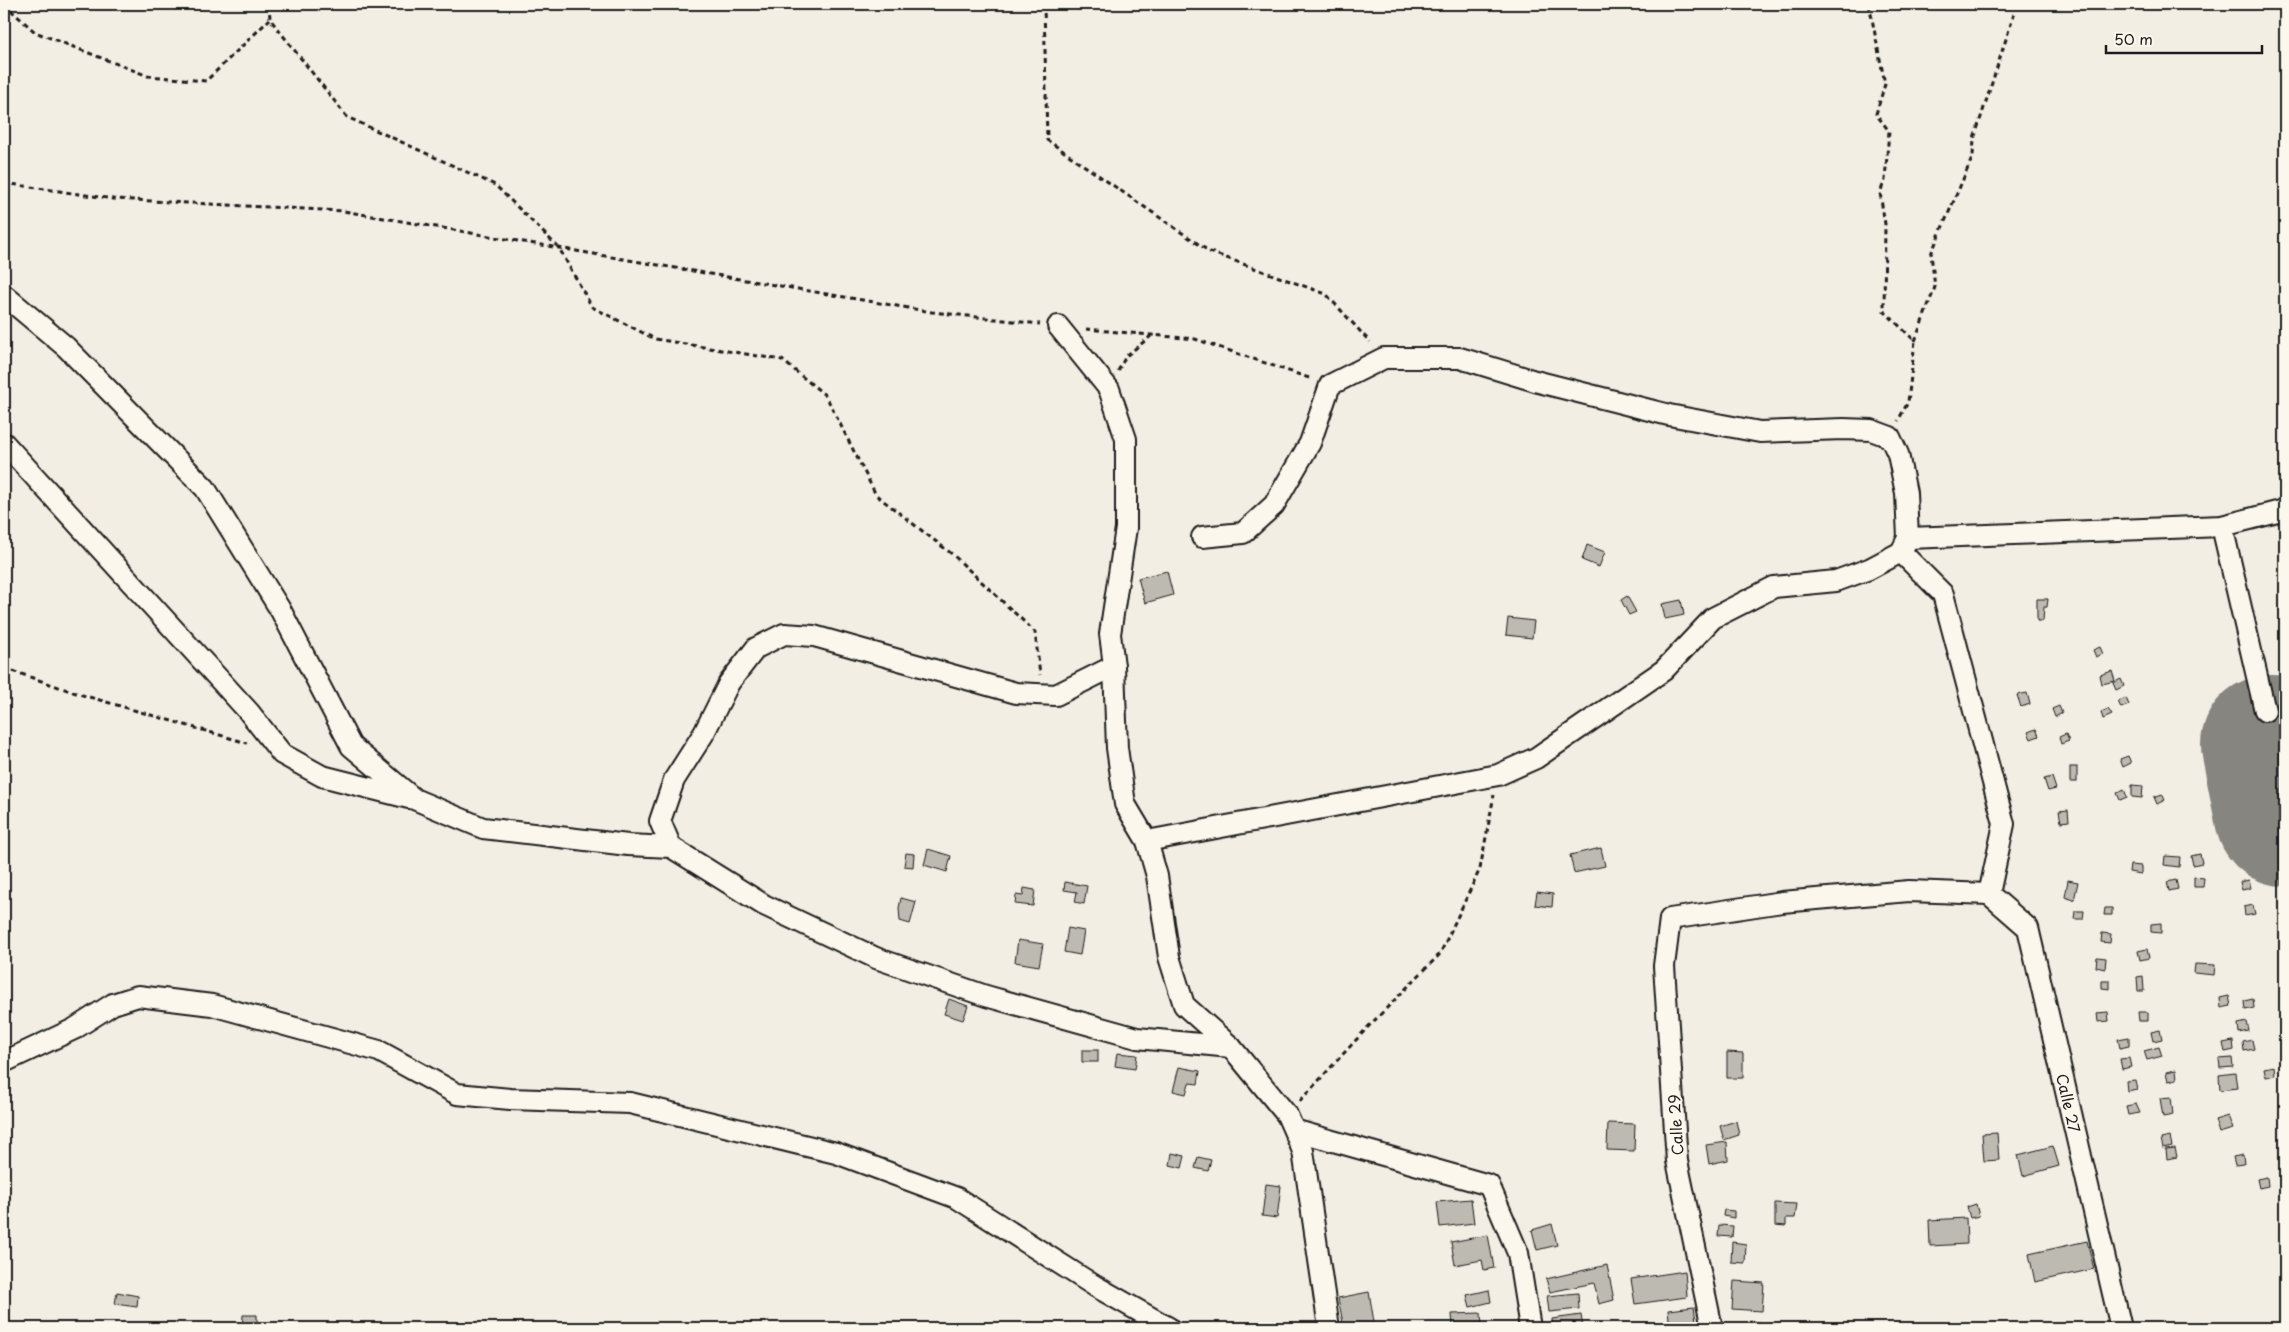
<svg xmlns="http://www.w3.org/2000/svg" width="2289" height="1332" viewBox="0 0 2289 1332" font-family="'Playpen Sans',sans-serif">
<rect width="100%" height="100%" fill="#f2eee4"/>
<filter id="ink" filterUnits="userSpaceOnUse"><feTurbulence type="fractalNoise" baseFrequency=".02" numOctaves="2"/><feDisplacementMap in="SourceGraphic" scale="10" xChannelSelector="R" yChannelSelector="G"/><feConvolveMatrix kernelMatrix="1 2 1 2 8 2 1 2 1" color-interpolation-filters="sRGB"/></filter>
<g filter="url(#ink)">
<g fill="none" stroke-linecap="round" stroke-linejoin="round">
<polyline stroke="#878580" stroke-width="140" points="2271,745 2285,816"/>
</g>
<g fill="#bdbab1" stroke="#1c1c1c">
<polygon points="1587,545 1605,552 1599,567 1582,560"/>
<polygon points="1167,571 1173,595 1145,603 1138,578"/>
<polygon points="1627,596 1636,612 1629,615 1621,600"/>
<polygon points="2037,599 2048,599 2047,607 2044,607 2043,621 2037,621"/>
<polygon points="1681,600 1684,615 1665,619 1662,604"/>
<polygon points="1508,618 1534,621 1532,638 1506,635"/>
<polygon points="2100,647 2103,654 2096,657 2093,650"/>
<polygon points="2112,671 2115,681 2102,684 2100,675"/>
<polygon points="2121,679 2124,686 2116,690 2113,683"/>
<polygon points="2027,693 2030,704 2021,707 2017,695"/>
<polygon points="2126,698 2129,705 2121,708 2118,701"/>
<polygon points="2059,706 2062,713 2055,717 2052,709"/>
<polygon points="2108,709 2112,715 2103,719 2101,712"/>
<polygon points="2036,729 2039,736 2031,739 2028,732"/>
<polygon points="2066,734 2069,741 2061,744 2059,737"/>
<polygon points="2128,756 2131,763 2123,767 2120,759"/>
<rect x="2070" y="767" width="7" height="15"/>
<polygon points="2052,777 2056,789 2048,791 2044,779"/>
<polygon points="2132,785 2143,786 2142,798 2132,797"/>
<polygon points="2124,789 2127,797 2120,800 2117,793"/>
<polygon points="2162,794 2165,800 2157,804 2154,797"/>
<polygon points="2068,810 2069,821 2061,822 2059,811"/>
<polygon points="1601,848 1605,866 1574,873 1570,855"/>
<polygon points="928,849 951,856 947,872 924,865"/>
<polygon points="906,853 914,854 913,867 904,866"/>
<polygon points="2200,854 2202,863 2193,865 2191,856"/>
<polygon points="2165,856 2180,857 2179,867 2164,865"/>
<polygon points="2130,865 2141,866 2141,874 2129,872"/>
<polygon points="2194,877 2204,878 2203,887 2194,887"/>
<polygon points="2068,880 2078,882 2074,900 2065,897"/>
<polygon points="2176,880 2178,889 2169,891 2167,882"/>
<polygon points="2249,880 2251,888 2242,890 2240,882"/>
<polygon points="1065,882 1087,886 1084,904 1075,902 1077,892 1064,890"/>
<polygon points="1024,888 1035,890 1033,906 1015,904 1016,895 1023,896"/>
<polygon points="1537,892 1553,894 1552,907 1535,905"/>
<polygon points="901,898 916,902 910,924 900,921 899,908"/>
<polygon points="2253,905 2255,914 2245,916 2244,907"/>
<polygon points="2105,908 2112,908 2112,915 2104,915"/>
<polygon points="2075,911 2084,911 2083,919 2074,919"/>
<polygon points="2161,923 2161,933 2151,932 2151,924"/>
<polygon points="1068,928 1084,931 1080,955 1064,952"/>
<polygon points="2102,933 2111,934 2110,943 2101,942"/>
<polygon points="1018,940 1043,944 1039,966 1015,962"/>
<polygon points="2147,949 2149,958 2140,960 2138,951"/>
<polygon points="2097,957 2106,958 2105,969 2096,967"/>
<polygon points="2195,964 2215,965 2214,975 2194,973"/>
<polygon points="2143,976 2144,991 2138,991 2137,977"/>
<polygon points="2102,981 2110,981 2110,989 2102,988"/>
<polygon points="2229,996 2231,1006 2221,1008 2220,998"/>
<polygon points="949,999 968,1006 963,1020 944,1014"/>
<polygon points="2253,999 2254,1008 2245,1010 2244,1001"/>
<polygon points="2108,1012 2109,1021 2098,1022 2097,1013"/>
<polygon points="2138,1012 2148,1012 2148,1021 2139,1021"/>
<polygon points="2247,1022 2249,1031 2239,1033 2238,1024"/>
<polygon points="2160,1030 2162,1039 2153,1041 2151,1032"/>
<polygon points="2129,1037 2129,1046 2120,1048 2118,1039"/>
<polygon points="2252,1040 2254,1049 2244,1051 2243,1042"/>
<polygon points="2233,1041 2234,1050 2225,1052 2223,1043"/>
<polygon points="2159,1047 2162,1056 2147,1060 2144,1051"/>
<rect x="1082" y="1050" width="16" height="12"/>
<polygon points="1727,1052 1743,1053 1743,1078 1727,1078"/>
<polygon points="1117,1053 1137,1055 1135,1069 1115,1066"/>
<polygon points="2129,1058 2131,1067 2122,1069 2120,1059"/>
<polygon points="2232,1058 2233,1067 2220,1068 2219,1059"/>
<polygon points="2274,1066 2275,1075 2266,1077 2264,1068"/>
<polygon points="1179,1067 1200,1071 1198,1084 1189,1083 1186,1094 1173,1091"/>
<polygon points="2176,1070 2177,1079 2168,1081 2166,1072"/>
<polygon points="2235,1073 2237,1088 2220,1090 2219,1075"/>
<polygon points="2135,1080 2137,1089 2127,1091 2126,1081"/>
<polygon points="2171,1097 2173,1115 2163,1117 2160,1098"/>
<polygon points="2136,1104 2140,1113 2128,1115 2126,1106"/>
<polygon points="2228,1116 2233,1129 2219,1133 2215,1120"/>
<polygon points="1736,1121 1739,1135 1724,1140 1720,1126"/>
<polygon points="1608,1123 1635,1124 1634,1151 1607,1150"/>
<polygon points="1997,1133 1999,1160 1984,1161 1982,1134"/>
<polygon points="2170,1137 2172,1146 2163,1148 2161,1139"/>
<polygon points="1727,1142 1728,1160 1709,1164 1706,1145"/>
<polygon points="2053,1146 2059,1166 2023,1176 2018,1155"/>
<polygon points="2175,1148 2177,1157 2167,1159 2166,1149"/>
<polygon points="1172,1153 1185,1156 1182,1168 1170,1165"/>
<polygon points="2243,1155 2244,1164 2235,1165 2233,1157"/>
<polygon points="1198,1157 1211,1160 1208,1171 1195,1168"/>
<polygon points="2267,1177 2268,1186 2259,1188 2257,1179"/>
<polygon points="1266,1184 1281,1186 1277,1218 1262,1216"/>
<polygon points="1471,1199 1474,1223 1440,1227 1437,1202"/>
<polygon points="1775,1203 1797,1204 1795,1218 1786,1218 1786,1226 1775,1225"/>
<polygon points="1976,1204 1979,1216 1970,1218 1967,1207"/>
<polygon points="1724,1210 1734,1211 1734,1218 1723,1216"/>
<polygon points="1966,1218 1967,1244 1930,1246 1929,1220"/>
<polygon points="1552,1224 1557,1245 1537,1250 1532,1230"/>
<polygon points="1719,1225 1733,1226 1732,1237 1718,1236"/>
<polygon points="1488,1235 1494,1268 1484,1270 1482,1260 1455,1265 1451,1242"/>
<polygon points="2087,1241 2094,1269 2035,1282 2029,1254"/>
<polygon points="1732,1242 1746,1244 1745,1263 1731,1262"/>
<polygon points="1607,1265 1614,1300 1599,1304 1594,1283 1550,1292 1546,1279"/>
<polygon points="1685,1271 1687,1297 1635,1304 1631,1279"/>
<polygon points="1734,1281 1764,1283 1762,1311 1732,1309"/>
<polygon points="1489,1290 1491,1302 1470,1307 1467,1295"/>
<polygon points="117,1292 138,1296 137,1307 115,1304"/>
<polygon points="1369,1292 1375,1328 1344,1328 1338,1298"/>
<polygon points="1578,1293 1579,1309 1549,1312 1547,1296"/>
<polygon points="1694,1307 1697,1328 1670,1328 1668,1310"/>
<polygon points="1481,1313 1482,1326 1453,1327 1452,1314"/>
<polygon points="243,1315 257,1315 257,1328 242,1328"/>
<polygon points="1581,1315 1583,1328 1553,1328 1552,1319"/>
<polygon points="1749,1321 1789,1326 1789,1328 1748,1328"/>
</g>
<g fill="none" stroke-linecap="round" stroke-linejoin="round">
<defs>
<g id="minor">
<polyline points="4,295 66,347 205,488 281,611 351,746 414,799 483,828 628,845 671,847 764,905 876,958 986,996 1137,1038 1231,1047"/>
<polyline points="1058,326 1109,389 1126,439 1126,528 1110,634 1114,666 1117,748 1125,804 1147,841 1157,876 1169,957 1184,1005 1231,1047 1287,1115 1303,1151 1329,1328"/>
<polyline points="4,443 249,712 282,754 322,776 409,798"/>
<polyline points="2222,526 2265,711"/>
<polyline points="1908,538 2222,526 2285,510"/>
<polyline points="1901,552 1943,594 2004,824 1989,894"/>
<polyline points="1147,841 1498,775 1536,758 1664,670 1713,618 1774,587 1836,581 1869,569 1901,552 1908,538 1906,493 1898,454 1890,437 1871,430 1843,429 1760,432 1669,415 1535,381 1460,358 1384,358 1330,385 1310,443 1274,505 1243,533 1202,537"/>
<polyline points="671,847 660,821 674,780 704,733 729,683 756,648 784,634 814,636 1016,693 1056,695 1114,666"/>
<polyline points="1989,894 2028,928 2121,1328"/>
<polyline points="4,1062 74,1029 113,1004 138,996 212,1005 379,1051 457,1094 510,1099 630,1103 836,1153 957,1198 1095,1286 1169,1328"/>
<polyline points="1294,1130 1489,1185 1518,1253 1530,1328"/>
<polyline points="1712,1328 1677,1161 1664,966 1670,919 1782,902 1909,891 1989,894"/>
</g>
</defs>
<use href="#minor" stroke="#1c1c1c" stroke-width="24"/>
<g stroke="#1c1c1c" stroke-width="3" stroke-dasharray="5 4" stroke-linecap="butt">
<polyline points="4,4 35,32 148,76 206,81 270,19"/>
<polyline points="269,4 270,19 347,117 495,185 559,248 592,307 655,339 782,360 826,396 876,495 952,554 1035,632 1040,675"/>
<polyline points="1044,4 1047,140 1210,252 1326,294 1370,342"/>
<polyline points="1869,4 1885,84 1876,114 1889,131 1885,180 1880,193 1885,224 1884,311 1915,341 1908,402 1898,421"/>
<polyline points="4,183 113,199 343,211 932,312 1040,324"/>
<polyline points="1086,329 1195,339 1312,379"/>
<polyline points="1915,341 1935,287 1931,254 1973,156 1974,139 2014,14"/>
<polyline points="1118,371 1126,356 1151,336"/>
<polyline points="4,668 79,694 247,743"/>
<polyline points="1300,1101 1367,1028 1440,954 1480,869 1494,795"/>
</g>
<use href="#minor" stroke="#fbf7ec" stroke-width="20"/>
</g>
</g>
<g text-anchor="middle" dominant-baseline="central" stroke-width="4" stroke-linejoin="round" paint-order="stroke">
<g font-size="15" fill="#1c1c1c" stroke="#fbf7ec">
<text transform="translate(2069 1103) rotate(77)">Calle 27</text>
<text transform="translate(1675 1125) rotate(-94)">Calle 29</text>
</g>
</g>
<rect width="2289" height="1332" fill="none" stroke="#fbf7ec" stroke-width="20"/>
<rect x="10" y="10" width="2269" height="1312" fill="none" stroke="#1c1c1c" stroke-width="2" filter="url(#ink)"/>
<path d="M2106 45v8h156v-8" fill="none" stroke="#1c1c1c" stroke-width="2.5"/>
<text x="2114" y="45" font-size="15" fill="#1c1c1c" stroke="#fbf7ec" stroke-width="4" paint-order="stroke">50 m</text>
</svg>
